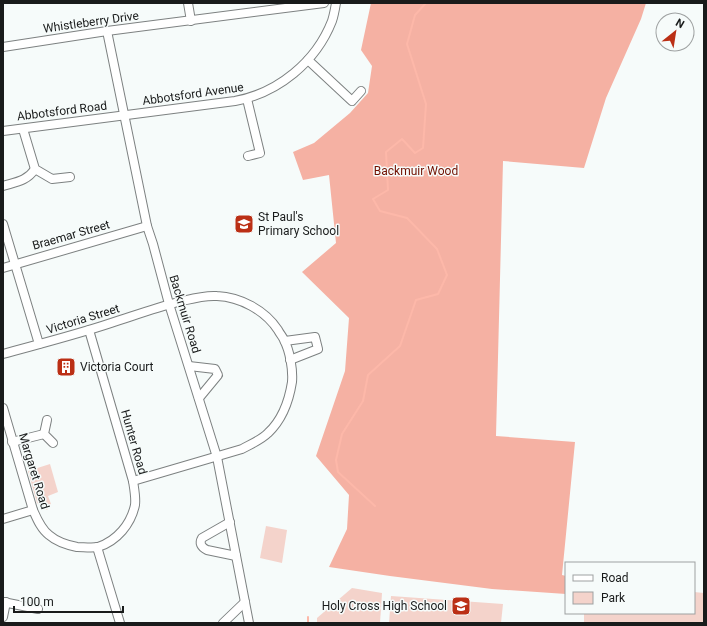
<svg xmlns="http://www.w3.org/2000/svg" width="707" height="626" viewBox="0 0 707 626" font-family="Roboto,sans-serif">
<rect width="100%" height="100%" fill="#f6fbfa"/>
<g fill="#f4d3cb">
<polygon points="50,464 58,492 48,496 51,504 47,510 37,503 28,471"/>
<polygon points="266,526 287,530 282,563 260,558"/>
<polygon points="352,588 382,593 380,623 317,623 317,618"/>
<polygon points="694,592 704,593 704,623 584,623 584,613 694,613"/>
<polygon points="391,596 503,604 501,623 389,623"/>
</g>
<polygon fill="#f5b1a3" points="371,3 646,3 641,19 606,98 584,168 503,161 496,436 575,442 562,575 566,576 566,594 492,589 390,576 329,567 347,529 349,495 316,456 345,371 349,318 302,272 336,243 329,175 303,180 293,152 314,143 350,113 368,93 372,66 361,50"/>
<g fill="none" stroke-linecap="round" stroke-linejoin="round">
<g stroke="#fdb8a9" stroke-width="2">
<polyline points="375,506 338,472 336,460 342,434 363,401 368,375 400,346 416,300 438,294 447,275 437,249 407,218 380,211 373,199 388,190 386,152 402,139 415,153 423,148 426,104 407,44 415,15 426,3"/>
<polyline points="308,623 308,617"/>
</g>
<defs>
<g id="minor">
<polyline points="188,3 191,21"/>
<polyline points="107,31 147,226 153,244 169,304 217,457 249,623"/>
<polyline points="3,47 107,31 324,3"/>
<polyline points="308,60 352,101 361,91"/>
<polyline points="247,99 260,153 248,156"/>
<polyline points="23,129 35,169 52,179 70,177"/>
<path d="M3,131L235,101C278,93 316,62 332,21C334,15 335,9 336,3"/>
<path d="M3,186C16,182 27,181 35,169"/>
<polyline points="3,224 39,344"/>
<polyline points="3,268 147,226"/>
<polyline points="285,341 315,337 318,349 290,360"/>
<path d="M3,354C39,344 75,335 111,323C133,316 155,308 178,302C191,299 203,295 217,296C240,297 265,310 278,330C280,334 283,337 284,340C290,351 293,370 292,382C289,401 282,420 268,433C261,440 251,444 242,449L133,481"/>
<polyline points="189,366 215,369 218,375 199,398"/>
<path d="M3,408L33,510C37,519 41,529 49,535C57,542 67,545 77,547C83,547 92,548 98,547C117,541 131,524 135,505C136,497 134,488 133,481L89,330"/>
<polyline points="47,420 44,434 53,443"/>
<polyline points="12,442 44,434"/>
<polyline points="3,519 33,510"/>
<path d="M230,522L202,538C199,543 201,547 207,550L236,556"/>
<polyline points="97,547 120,623"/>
<polyline points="3,602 38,609"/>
<polyline points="3,617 6,602"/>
<polyline points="223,623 245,602"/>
</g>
</defs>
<use href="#minor" stroke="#7d8181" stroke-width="10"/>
<use href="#minor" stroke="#fff" stroke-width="8"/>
</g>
<defs>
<symbol id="school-square" viewBox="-11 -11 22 22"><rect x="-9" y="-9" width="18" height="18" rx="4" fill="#bb2f15" stroke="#f6fbfa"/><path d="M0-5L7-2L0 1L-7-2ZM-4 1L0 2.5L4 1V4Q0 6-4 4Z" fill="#fff"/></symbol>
<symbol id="building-square" viewBox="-11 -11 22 22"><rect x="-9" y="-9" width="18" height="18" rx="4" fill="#bb2f15" stroke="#f6fbfa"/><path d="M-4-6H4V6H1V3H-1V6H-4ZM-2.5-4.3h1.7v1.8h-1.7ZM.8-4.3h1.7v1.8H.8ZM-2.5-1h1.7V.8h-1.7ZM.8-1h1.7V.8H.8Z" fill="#fff"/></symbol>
</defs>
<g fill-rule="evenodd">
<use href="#school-square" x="233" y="213" width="22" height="22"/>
<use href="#building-square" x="55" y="356" width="22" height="22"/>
<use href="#school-square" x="450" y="595" width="22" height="22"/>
</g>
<g text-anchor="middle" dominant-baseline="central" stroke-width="3" stroke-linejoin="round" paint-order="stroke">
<g font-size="12" fill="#191b1b" stroke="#f6fbfa">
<text transform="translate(91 22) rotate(-8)">Whistleberry Drive</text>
<text transform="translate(193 94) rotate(-8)">Abbotsford Avenue</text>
<text transform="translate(62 111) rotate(-7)">Abbotsford Road</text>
<text transform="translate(71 235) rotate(-16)">Braemar Street</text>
<text transform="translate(185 314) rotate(73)">Backmuir Road</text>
<text transform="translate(83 319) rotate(-17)">Victoria Street</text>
<text transform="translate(134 442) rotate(74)">Hunter Road</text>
<text transform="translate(34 471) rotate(73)">Margaret Road</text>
</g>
<g font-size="12" fill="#711000" stroke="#f6fbfa">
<text x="416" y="171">Backmuir Wood</text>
</g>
<g font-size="12" fill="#191b1b" stroke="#f6fbfa" text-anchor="start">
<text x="258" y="217">St Paul's<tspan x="258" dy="14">Primary School</tspan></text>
<text x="80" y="367">Victoria Court</text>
<text x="447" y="606" text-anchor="end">Holy Cross High School</text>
</g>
</g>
<rect width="707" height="626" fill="none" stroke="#191b1b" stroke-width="8"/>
<rect x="565" y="562" width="130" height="52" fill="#f6fbfa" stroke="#9ea1a1"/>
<rect x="573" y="575" width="20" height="6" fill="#ffffff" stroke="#9ea1a1"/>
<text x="601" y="582" font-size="12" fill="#191b1b">Road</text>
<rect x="573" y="592" width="20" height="12" fill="#f4d3cb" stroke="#9ea1a1"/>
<text x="601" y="602" font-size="12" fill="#191b1b">Park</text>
<g transform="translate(675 32) rotate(30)"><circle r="19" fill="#f6fbfa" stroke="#9ea1a1"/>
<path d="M0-3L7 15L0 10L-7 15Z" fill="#bb2f15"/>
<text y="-6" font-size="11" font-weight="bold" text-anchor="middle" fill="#191b1b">N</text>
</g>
<path d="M14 606v6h109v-6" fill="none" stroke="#191b1b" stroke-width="2"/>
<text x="20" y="606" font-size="12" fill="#191b1b" stroke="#f6fbfa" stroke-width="3" paint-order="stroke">100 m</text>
</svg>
